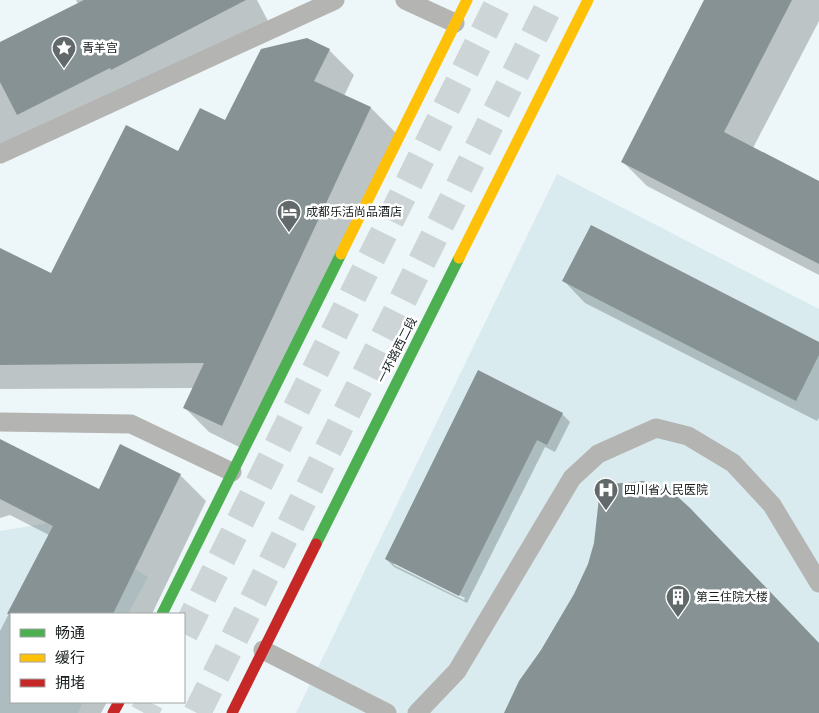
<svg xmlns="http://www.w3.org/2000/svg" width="819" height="713" viewBox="0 0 819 713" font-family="'Fira Sans Condensed','Noto Sans SC',sans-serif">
<rect width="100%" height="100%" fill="#edf6f8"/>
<g fill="#d9ebee">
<polygon points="557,174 819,309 819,713 296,713"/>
<polygon points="61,521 148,577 128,614 11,614 11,702 83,702 78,713 0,713 0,531"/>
</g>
<g fill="#0003" fill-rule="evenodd">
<polygon points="76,0 257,0 268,21 0,154 0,44 78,4"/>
<polygon points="706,0 819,0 819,21 753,148 819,187 819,275 647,186 622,161"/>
<polygon points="329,50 354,75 344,96 371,108 396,133 247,451 209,432 184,407 193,388 0,389 0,249 52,275 226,122"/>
<polygon points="564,281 819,343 819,418 817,421 585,303"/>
<path d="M562,414L570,422L555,452L545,447L467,603L394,567L386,559ZM394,562L465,598L464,600L394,565Z"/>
<polygon points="0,445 99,491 180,475 206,501 152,614 11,614 11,702 107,702 101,713 0,713 0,631 49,535 10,515 0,518"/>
</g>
<g fill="#869294">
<polygon points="84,0 246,0 111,70 110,68 17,115 0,82 0,42"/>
<polygon points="704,0 792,0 724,132 819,181 819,264 621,162"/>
<polygon points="307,38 330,49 314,81 371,107 222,426 183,408 204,363 0,365 0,248 51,273 126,125 178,151 200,108 225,120 261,49"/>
<polygon points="591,225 819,342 819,355 796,401 562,281"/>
<polygon points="478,370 563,413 547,445 537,440 459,596 385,559"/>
<polygon points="0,439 99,489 120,444 181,474 113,614 7,614 53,526 0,499"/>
<polygon points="643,481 668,488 690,508 819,643 819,713 504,713 519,681 541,650 574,594 588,564 594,543 599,498 612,484"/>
</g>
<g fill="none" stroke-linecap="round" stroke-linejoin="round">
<g stroke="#cdd5d7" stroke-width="28" stroke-dasharray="28 14" stroke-linecap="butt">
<polyline points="184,634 500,0"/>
<polyline points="144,713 150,702"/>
<polyline points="197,713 552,0"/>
</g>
<g stroke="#b4b4b3" stroke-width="19">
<polyline points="405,0 455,23"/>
<polyline points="0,154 335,0"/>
<polyline points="0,422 131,424 232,472"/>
<polyline points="263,650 387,713"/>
<polyline points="417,713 457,671 572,478 598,454 656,428 688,436 733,463 772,505 819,583"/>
</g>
<g stroke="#4caf50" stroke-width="11">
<polyline points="316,544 459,258"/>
<polyline points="162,614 341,254"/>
</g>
<g stroke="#ffc107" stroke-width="11">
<polyline points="341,254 467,0"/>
<polyline points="459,258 588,0"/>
</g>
<g stroke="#c62828" stroke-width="11">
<polyline points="113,713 119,702"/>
<polyline points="232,713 316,544"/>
</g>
</g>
<defs>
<symbol id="sight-pin" viewBox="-11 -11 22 30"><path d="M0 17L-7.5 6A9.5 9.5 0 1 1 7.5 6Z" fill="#62696a" stroke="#fff"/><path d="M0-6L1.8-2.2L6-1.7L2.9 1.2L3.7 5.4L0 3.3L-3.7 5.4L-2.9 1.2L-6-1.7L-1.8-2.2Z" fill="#fff"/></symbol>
<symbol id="hotel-pin" viewBox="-11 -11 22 30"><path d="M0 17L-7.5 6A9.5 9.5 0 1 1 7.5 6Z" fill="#62696a" stroke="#fff"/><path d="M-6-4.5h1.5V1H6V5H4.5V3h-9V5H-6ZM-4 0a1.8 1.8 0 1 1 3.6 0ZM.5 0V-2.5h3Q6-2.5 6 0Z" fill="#fff"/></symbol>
<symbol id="hospital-pin" viewBox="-11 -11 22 30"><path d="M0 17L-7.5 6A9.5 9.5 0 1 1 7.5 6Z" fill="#62696a" stroke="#fff"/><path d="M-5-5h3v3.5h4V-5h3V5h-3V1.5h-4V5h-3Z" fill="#fff"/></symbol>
<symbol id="building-pin" viewBox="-11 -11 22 30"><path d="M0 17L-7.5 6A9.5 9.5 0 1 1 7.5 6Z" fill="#62696a" stroke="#fff"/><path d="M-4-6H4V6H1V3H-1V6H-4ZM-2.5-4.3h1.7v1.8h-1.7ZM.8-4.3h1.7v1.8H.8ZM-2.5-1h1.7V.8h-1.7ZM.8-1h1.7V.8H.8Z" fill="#fff"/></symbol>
</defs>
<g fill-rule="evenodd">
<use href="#sight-pin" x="50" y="34" width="28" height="38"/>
<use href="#hotel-pin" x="275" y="198" width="28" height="38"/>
<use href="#hospital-pin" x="592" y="476" width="28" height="38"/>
<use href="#building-pin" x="664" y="583" width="28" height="38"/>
</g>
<g text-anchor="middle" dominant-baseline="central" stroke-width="5" stroke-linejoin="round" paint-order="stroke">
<g font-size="12" fill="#171d1e" stroke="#fff" text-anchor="start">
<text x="82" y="48">青羊宫</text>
<text x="306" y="212">成都乐活尚品酒店</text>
<text x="624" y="490">四川省人民医院</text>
<text x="696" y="597">第三住院大楼</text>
</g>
<g font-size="12" fill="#171d1e" stroke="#fff">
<text transform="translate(397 350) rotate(-63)">一环路西二段</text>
</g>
</g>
<rect x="10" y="613" width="175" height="90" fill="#ffffff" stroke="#a2a5a5"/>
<rect x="20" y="629" width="25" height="8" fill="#4caf50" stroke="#a2a5a5"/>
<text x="55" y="638" font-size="15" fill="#171d1e">畅通</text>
<rect x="20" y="654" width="25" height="8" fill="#ffc107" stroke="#a2a5a5"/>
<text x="55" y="663" font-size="15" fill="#171d1e">缓行</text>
<rect x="20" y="679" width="25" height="8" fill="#c62828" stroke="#a2a5a5"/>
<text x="55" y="688" font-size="15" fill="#171d1e">拥堵</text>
</svg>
